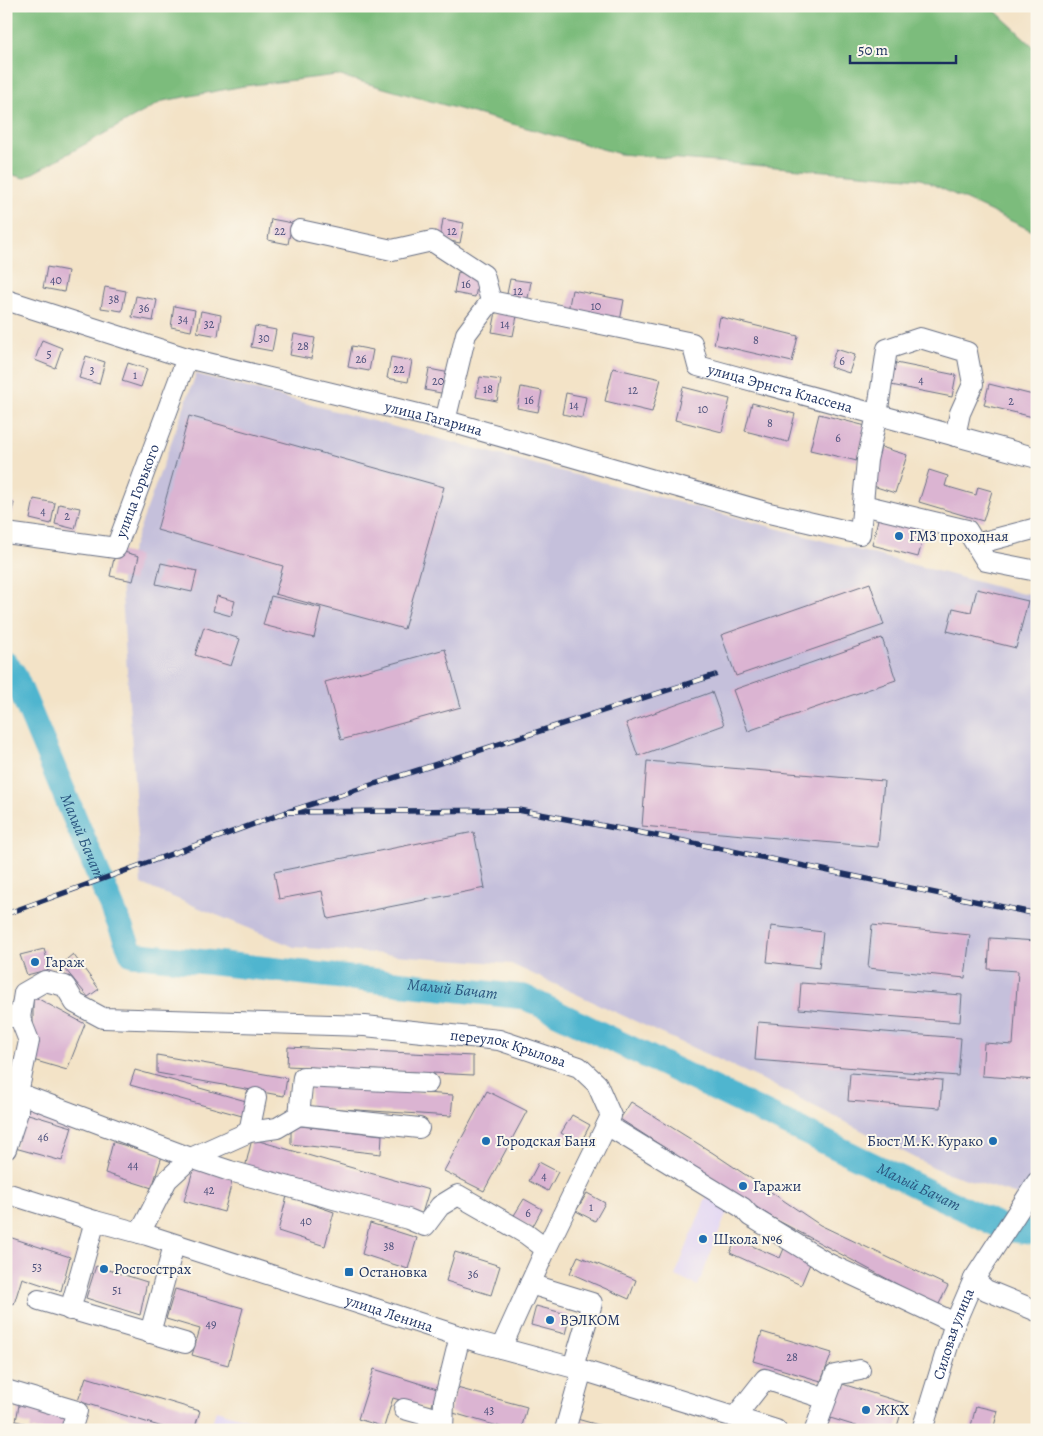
<svg xmlns="http://www.w3.org/2000/svg" width="1043" height="1436" viewBox="0 0 1043 1436" font-family="Alegreya,serif">
<rect width="100%" height="100%" fill="#fbf7ec"/>
<filter id="ink" filterUnits="userSpaceOnUse"><feTurbulence type="fractalNoise" baseFrequency=".02" numOctaves="2"/><feDisplacementMap in="SourceGraphic" scale="10" xChannelSelector="R" yChannelSelector="G"/><feConvolveMatrix kernelMatrix="1 2 1 2 8 2 1 2 1" color-interpolation-filters="sRGB"/></filter>
<filter id="wash" filterUnits="userSpaceOnUse"><feTurbulence type="fractalNoise" baseFrequency=".0096" numOctaves="4" result="noise"/><feDisplacementMap in="SourceGraphic" scale="20" xChannelSelector="R" yChannelSelector="G"/><feGaussianBlur stdDeviation="1.12" result="paint"/><feColorMatrix in="noise" values="0 0 0 0 0 0 0 0 0 0 0 0 0 0 0 0 0 1.4 0 .05"/><feComposite in="paint" operator="in"/></filter>
<g filter="url(#wash)">
<rect width="100%" height="100%" fill="#f3e3c7"/>
<g fill="#e1d4f4">
<polygon points="708,1193 731,1202 698,1286 675,1276"/>
<polygon points="216,1410 282,1430 210,1430"/>
</g>
<polygon fill="#c5c0db" points="196,374 1023,594 1037,592 1037,1201 941,1171 765,1081 511,964 294,947 141,884 121,580"/>
<polygon fill="#7bbc7c" stroke="#4b766d" points="6,6 990,6 1037,50 1037,233 921,179 620,154 337,75 244,86 163,101 24,178 6,173"/>
<g fill="none" stroke-linecap="round" stroke-linejoin="round">
<path stroke="#50b5cf" stroke-width="25" id="s1" d="M6,664L14,674L132,954L524,997L1006,1229L1037,1233"/>
</g>
<g id="blocks">
<g fill="#dbb4d2">
<polygon points="271,219 292,223 288,244 268,240"/>
<polygon points="443,219 464,223 460,243 440,239"/>
<polygon points="47,267 68,271 64,292 43,288"/>
<polygon points="458,272 479,276 475,297 454,293"/>
<polygon points="510,279 531,282 527,303 506,299"/>
<polygon points="105,287 126,291 122,311 101,308"/>
<polygon points="572,290 624,300 620,321 568,311"/>
<polygon points="136,296 157,300 153,321 132,317"/>
<polygon points="174,306 195,310 191,331 171,327"/>
<polygon points="201,311 221,315 218,336 197,332"/>
<polygon points="496,312 517,316 513,336 492,332"/>
<polygon points="720,317 798,336 792,362 714,344"/>
<polygon points="255,326 276,330 272,351 251,347"/>
<polygon points="294,334 315,338 311,359 290,355"/>
<polygon points="42,340 62,348 55,368 35,360"/>
<polygon points="352,346 373,350 369,371 348,367"/>
<polygon points="836,349 855,355 849,373 830,367"/>
<polygon points="86,356 105,362 99,384 79,378"/>
<polygon points="391,357 412,361 408,382 387,378"/>
<polygon points="891,362 956,375 952,397 886,384"/>
<polygon points="128,363 147,369 141,387 122,381"/>
<polygon points="613,368 661,379 652,412 605,401"/>
<polygon points="429,369 450,373 446,394 425,390"/>
<polygon points="480,377 501,380 497,401 476,397"/>
<polygon points="989,384 1037,396 1037,418 984,405"/>
<polygon points="521,387 542,391 538,412 517,408"/>
<polygon points="683,387 730,399 722,432 675,420"/>
<polygon points="566,393 586,397 582,418 562,414"/>
<polygon points="752,403 795,414 788,442 745,431"/>
<polygon points="819,414 866,426 857,461 810,450"/>
<polygon points="189,416 444,487 404,629 275,594 283,566 157,530"/>
<polygon points="881,447 907,455 895,493 870,485"/>
<polygon points="929,470 948,476 945,486 976,495 978,487 992,491 983,521 919,502"/>
<polygon points="34,499 55,503 51,524 30,519"/>
<polygon points="6,501 14,503 9,524 6,523"/>
<polygon points="59,504 80,508 75,529 55,524"/>
<polygon points="879,515 926,528 918,557 872,545"/>
<polygon points="116,550 139,556 133,581 110,576"/>
<polygon points="161,563 197,571 192,592 156,584"/>
<polygon points="870,583 884,625 736,676 721,635"/>
<polygon points="977,589 1028,601 1016,648 947,631 953,608 971,612"/>
<polygon points="217,596 235,601 231,616 213,611"/>
<polygon points="271,596 321,608 314,638 263,625"/>
<polygon points="204,627 240,639 231,666 195,655"/>
<polygon points="882,638 896,680 748,731 733,690"/>
<polygon points="445,649 461,707 341,740 325,682"/>
<polygon points="712,692 724,725 638,756 626,723"/>
<polygon points="647,761 884,781 878,847 642,826"/>
<polygon points="474,832 485,888 328,919 322,891 279,899 274,872"/>
<polygon points="872,925 970,935 965,978 868,968"/>
<polygon points="771,926 823,932 819,968 767,962"/>
<polygon points="990,938 1037,941 1037,1080 982,1076 984,1043 1013,1045 1018,971 988,969"/>
<polygon points="44,949 50,969 27,975 20,955"/>
<polygon points="73,954 99,989 88,997 61,964"/>
<polygon points="801,983 962,995 960,1022 799,1009"/>
<polygon points="33,996 85,1024 67,1070 33,1060"/>
<polygon points="758,1022 961,1038 958,1076 755,1060"/>
<polygon points="288,1047 473,1056 473,1075 287,1066"/>
<polygon points="157,1055 287,1078 284,1096 157,1073"/>
<polygon points="135,1070 246,1101 242,1116 130,1085"/>
<polygon points="850,1073 942,1080 940,1108 848,1101"/>
<polygon points="311,1085 453,1095 451,1116 310,1107"/>
<polygon points="487,1091 527,1111 484,1191 444,1171"/>
<polygon points="631,1102 713,1153 820,1225 948,1286 938,1306 775,1219 620,1119"/>
<polygon points="25,1113 72,1127 62,1161 15,1148"/>
<polygon points="572,1115 590,1125 580,1144 561,1133"/>
<polygon points="291,1125 382,1135 381,1154 291,1144"/>
<polygon points="252,1139 429,1190 421,1217 245,1168"/>
<polygon points="113,1142 162,1156 152,1188 105,1173"/>
<polygon points="539,1162 558,1172 548,1191 529,1181"/>
<polygon points="194,1167 233,1178 224,1212 184,1201"/>
<polygon points="587,1193 605,1203 595,1221 576,1211"/>
<polygon points="287,1196 334,1212 325,1246 278,1231"/>
<polygon points="524,1199 542,1209 532,1228 513,1217"/>
<polygon points="370,1223 417,1238 408,1269 362,1254"/>
<polygon points="6,1236 70,1257 61,1291 22,1278 14,1304 6,1301"/>
<polygon points="736,1239 780,1258 785,1246 812,1259 801,1285 730,1253"/>
<polygon points="455,1252 500,1266 491,1295 446,1281"/>
<polygon points="578,1256 636,1280 629,1299 570,1273"/>
<polygon points="96,1266 147,1282 140,1315 86,1298"/>
<polygon points="175,1289 243,1308 228,1365 192,1355 200,1329 166,1319"/>
<polygon points="536,1306 570,1315 565,1334 531,1325"/>
<polygon points="762,1332 832,1353 821,1381 753,1361"/>
<polygon points="374,1369 437,1389 431,1409 393,1398 384,1427 358,1419"/>
<polygon points="86,1377 200,1411 194,1430 172,1430 78,1401"/>
<polygon points="839,1383 904,1403 896,1430 869,1430 827,1417"/>
<polygon points="457,1388 527,1407 521,1430 511,1430 450,1412"/>
<polygon points="20,1400 67,1413 62,1430 30,1430 31,1425 16,1421"/>
<polygon points="976,1406 998,1411 993,1430 970,1430"/>
<polygon points="577,1419 613,1429 613,1430 574,1430"/>
</g>
</g>
</g>
<g filter="url(#ink)">
<use href="#blocks" fill-opacity="0" stroke="#676e83" stroke-width="1"/>
<g fill="none" stroke-linecap="round" stroke-linejoin="round">
<defs>
<g id="minor">
<polyline points="300,230 392,250 432,241 484,275 491,301"/>
<path id="s2" d="M6,300L187,358L447,421L769,513L860,534L867,460L877,415L887,349L920,338L967,352L973,384L960,413L955,436"/>
<path id="s3" d="M447,421V413L466,334L491,301L692,343L698,366L1037,458"/>
<polyline points="863,505 967,530 986,561 1037,571"/>
<path id="s4" d="M6,533L116,548L187,358"/>
<polyline points="976,544 1037,528"/>
<polyline points="6,1016 20,1018 29,1041 18,1093 18,1112 6,1149"/>
<path id="s5" d="M20,1018L24,993L45,981L65,986L75,1003L103,1018L365,1026L499,1040L579,1067L597,1084L611,1116L546,1249L501,1348"/>
<polyline points="6,1093 18,1093 191,1158 230,1171 408,1219 425,1226 440,1206 458,1195 526,1234 546,1249"/>
<polyline points="299,1115 303,1077 428,1083"/>
<polyline points="607,1125 743,1208 750,1216 827,1263 955,1323"/>
<polyline points="249,1132 256,1098"/>
<path id="s6" d="M6,1193L95,1221L147,1235L478,1342L582,1370L776,1430"/>
<polyline points="140,1233 167,1180 191,1158 249,1132 277,1128 299,1115 419,1128"/>
<polyline points="974,1279 1037,1182"/>
<polyline points="530,1284 592,1303 573,1367"/>
<polyline points="39,1300 185,1343"/>
<polyline points="70,1310 95,1221"/>
<polyline points="150,1333 174,1245"/>
<polyline points="6,1390 77,1411 71,1430"/>
<polyline points="404,1409 443,1420"/>
<polyline points="735,1417 765,1379 826,1399"/>
<polyline points="443,1430 444,1401 460,1336"/>
<polyline points="565,1430 582,1370"/>
<polyline points="815,1430 835,1375 860,1370"/>
<path id="s7" d="M922,1430L955,1323L974,1279L986,1290L1037,1311"/>
</g>
</defs>
<use href="#minor" stroke="#676e83" stroke-width="22"/>
<use href="#minor" stroke="#fff" stroke-width="20"/>
<defs>
<g id="rail">
<polyline points="287,812 518,810 669,838 1037,914"/>
<polyline points="6,914 287,812 715,675"/>
</g>
</defs>
<use href="#rail" stroke="#1b2f5e" stroke-width="5.5"/>
<use href="#rail" stroke="#fbf7ec" stroke-width="4" stroke-dasharray="11" stroke-linecap="butt"/>
</g>
</g>
<g fill="#1f6fb2" stroke="#fbf7ec" stroke-width="2">
<circle cx="899" cy="536" r="5"/>
<circle cx="35" cy="962" r="5"/>
<circle cx="486" cy="1141" r="5"/>
<circle cx="993" cy="1141" r="5"/>
<circle cx="743" cy="1186" r="5"/>
<circle cx="703" cy="1239" r="5"/>
<circle cx="104" cy="1269" r="5"/>
<rect x="344" y="1267" width="10" height="10" rx="2.5"/>
<circle cx="550" cy="1320" r="5"/>
<circle cx="866" cy="1410" r="5"/>
</g>
<g text-anchor="middle" dominant-baseline="central" stroke-width="4" stroke-linejoin="round" paint-order="stroke">
<g font-size="12" fill="#4b507b">
<text x="280" y="231">22</text>
<text x="452" y="231">12</text>
<text x="56" y="280">40</text>
<text x="466" y="284">16</text>
<text x="518" y="291">12</text>
<text x="114" y="299">38</text>
<text x="596" y="306">10</text>
<text x="144" y="308">36</text>
<text x="183" y="319">34</text>
<text x="209" y="324">32</text>
<text x="505" y="324">14</text>
<text x="264" y="338">30</text>
<text x="756" y="340">8</text>
<text x="303" y="346">28</text>
<text x="49" y="354">5</text>
<text x="361" y="359">26</text>
<text x="842" y="361">6</text>
<text x="399" y="369">22</text>
<text x="92" y="370">3</text>
<text x="135" y="375">1</text>
<text x="921" y="380">4</text>
<text x="438" y="381">20</text>
<text x="488" y="389">18</text>
<text x="633" y="390">12</text>
<text x="529" y="400">16</text>
<text x="1011" y="401">2</text>
<text x="574" y="405">14</text>
<text x="703" y="409">10</text>
<text x="770" y="423">8</text>
<text x="838" y="438">6</text>
<text x="43" y="511">4</text>
<text x="67" y="516">2</text>
<text x="43" y="1137">46</text>
<text x="133" y="1165">44</text>
<text x="544" y="1176">4</text>
<text x="209" y="1190">42</text>
<text x="591" y="1207">1</text>
<text x="528" y="1213">6</text>
<text x="306" y="1221">40</text>
<text x="389" y="1246">38</text>
<text x="37" y="1267">53</text>
<text x="473" y="1274">36</text>
<text x="117" y="1290">51</text>
<text x="211" y="1324">49</text>
<text x="792" y="1357">28</text>
<text x="489" y="1410">43</text>
</g>
<g font-size="15" fill="#1b2f5e" stroke="#fbf7ec">
<text stroke="none"><textPath href="#s3" startOffset="445">улица Эрнста Классена</textPath></text>
<text stroke="none"><textPath href="#s2" startOffset="444">улица Гагарина</textPath></text>
<text stroke="none"><textPath href="#s4" startOffset="172">улица Горького</textPath></text>
<text stroke="none"><textPath href="#s5" startOffset="529">переулок Крылова</textPath></text>
<text stroke="none"><textPath href="#s6" startOffset="402">улица Ленина</textPath></text>
<text stroke="none"><textPath href="#s7" startOffset="101">Силовая улица</textPath></text>
</g>
<g font-size="15" fill="#1b2f5e" stroke="#fbf7ec" text-anchor="start">
<text x="909" y="536">ГМЗ проходная</text>
<text x="45" y="962">Гараж</text>
<text x="496" y="1141">Городская Баня</text>
<text x="983" y="1141" text-anchor="end">Бюст М.К. Курако</text>
<text x="753" y="1186">Гаражи</text>
<text x="713" y="1239">Школа №6</text>
<text x="114" y="1269">Росгосстрах</text>
<text x="359" y="1272">Остановка</text>
<text x="560" y="1320">ВЭЛКОМ</text>
<text x="876" y="1410">ЖКХ</text>
</g>
<g font-size="16" font-style="italic" fill="#2b5780" stroke="#fbf7ec">
<text stroke="none"><textPath href="#s1" startOffset="189">Малый Бачат</textPath></text>
<text stroke="none"><textPath href="#s1" startOffset="639">Малый Бачат</textPath></text>
<text stroke="none"><textPath href="#s1" startOffset="1149">Малый Бачат</textPath></text>
</g>
</g>
<rect width="1043" height="1436" fill="none" stroke="#fbf7ec" stroke-width="25"/>
<path d="M850 55v8h106v-8" fill="none" stroke="#1b2f5e" stroke-width="2.5"/>
<text x="858" y="55" font-size="15" fill="#1b2f5e" stroke="#fbf7ec" stroke-width="4" paint-order="stroke">50 m</text>
</svg>
